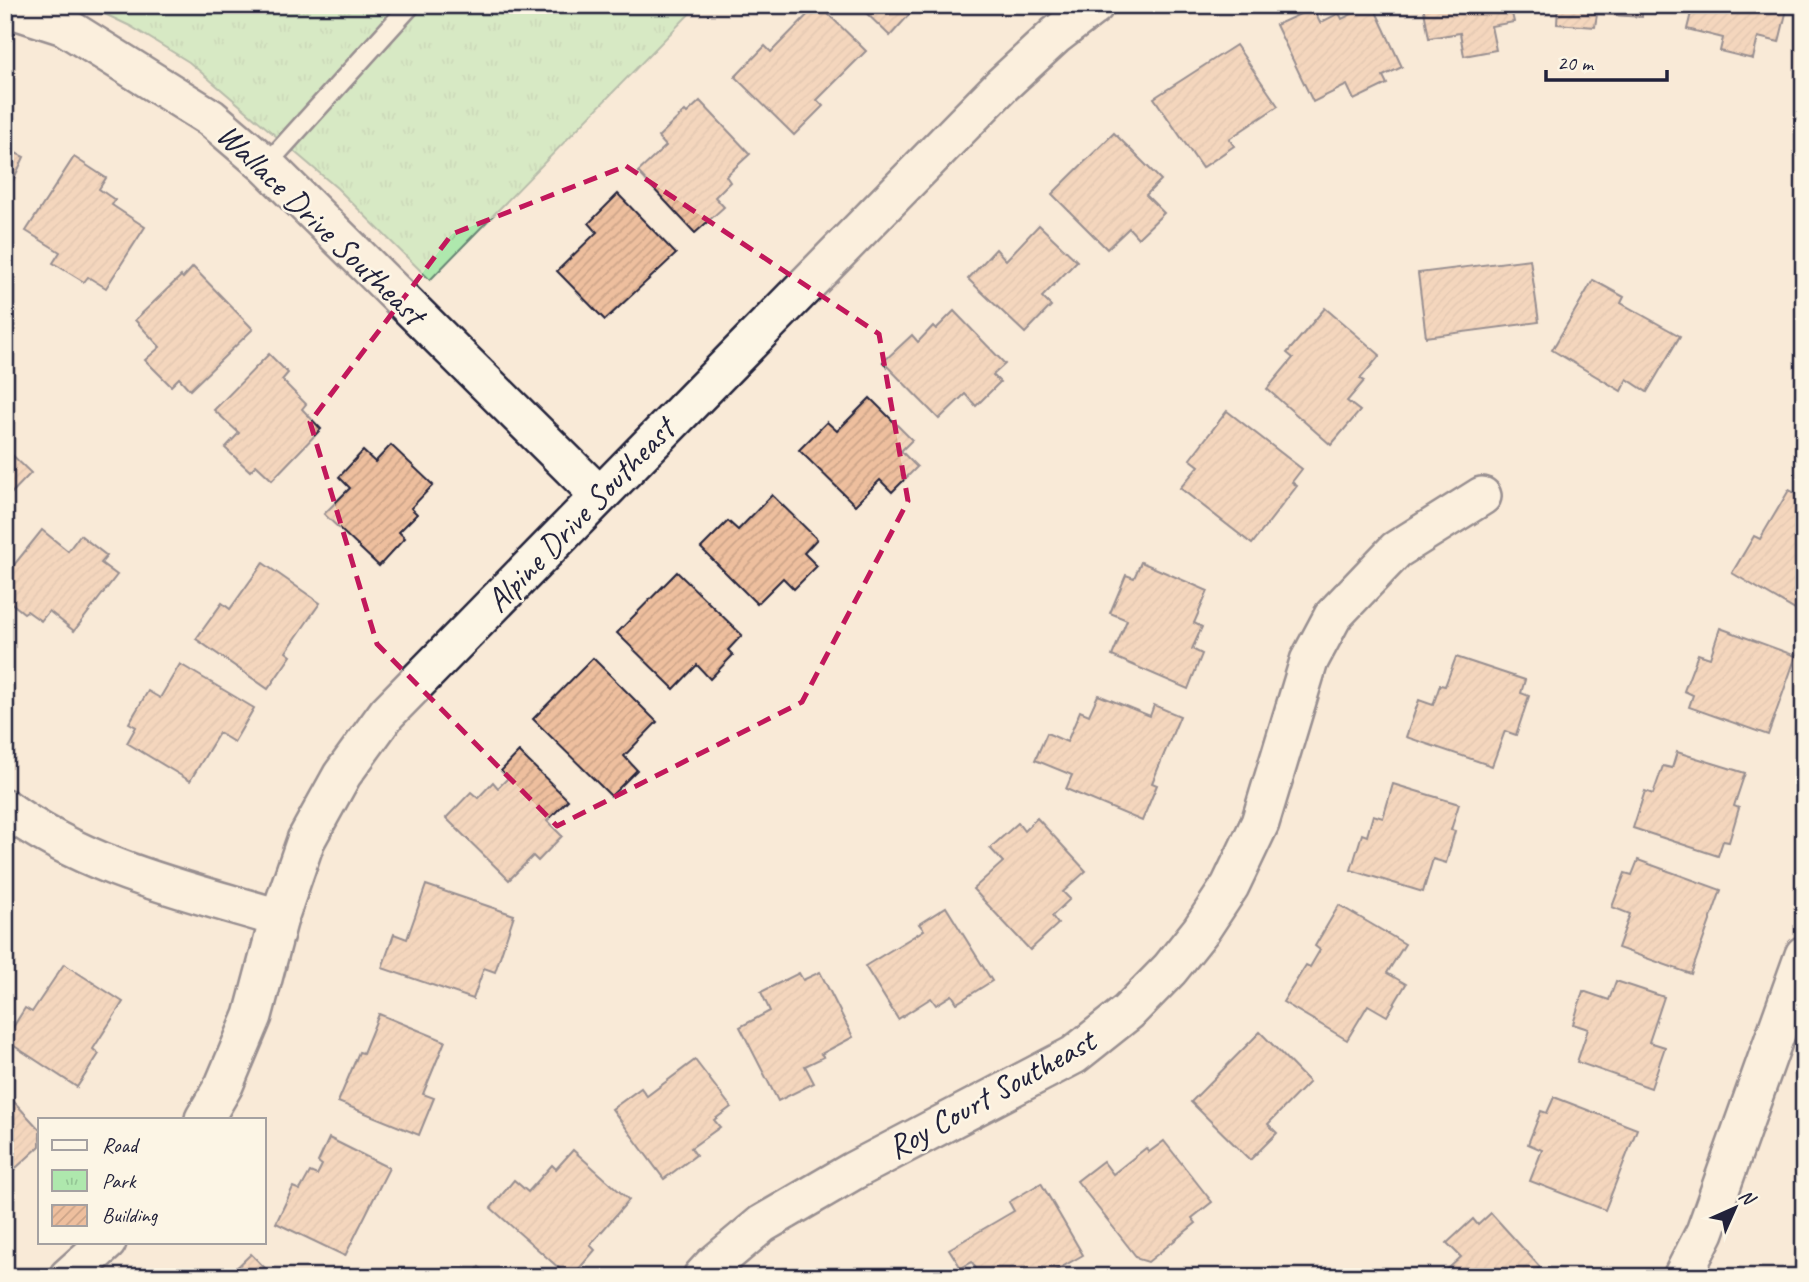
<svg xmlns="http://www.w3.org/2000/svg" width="1809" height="1282" viewBox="0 0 1809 1282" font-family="Caveat,sans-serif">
<defs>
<pattern id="park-tufts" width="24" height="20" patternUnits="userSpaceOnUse" patternTransform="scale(1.75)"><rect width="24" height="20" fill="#aee8ad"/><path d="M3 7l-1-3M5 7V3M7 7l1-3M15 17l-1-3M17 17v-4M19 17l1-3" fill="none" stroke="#95c796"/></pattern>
<pattern id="building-hatch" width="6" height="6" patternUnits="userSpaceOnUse" patternTransform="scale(1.75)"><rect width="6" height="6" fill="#eebf9e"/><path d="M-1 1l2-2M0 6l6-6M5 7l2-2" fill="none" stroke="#cca489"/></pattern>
</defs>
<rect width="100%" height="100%" fill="#f9ead7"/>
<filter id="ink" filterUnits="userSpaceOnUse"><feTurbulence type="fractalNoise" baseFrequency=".0143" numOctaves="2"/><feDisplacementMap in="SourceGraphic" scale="14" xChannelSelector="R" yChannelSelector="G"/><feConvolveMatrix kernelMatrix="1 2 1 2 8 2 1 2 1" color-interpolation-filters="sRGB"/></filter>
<g filter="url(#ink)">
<polygon fill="url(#park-tufts)" stroke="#688574" stroke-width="2" points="86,5 698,5 430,280 337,188 189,62 130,26"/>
<g fill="url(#building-hatch)" stroke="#22223b" stroke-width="2">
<polygon points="817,5 819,5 866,51 817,100 823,106 794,135 735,77 765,46 771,52"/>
<polygon points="858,5 918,5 890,36"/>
<polygon points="1370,5 1373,5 1402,67 1383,76 1387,84 1354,100 1347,85 1313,102 1276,25 1313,8 1320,23 1339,13 1342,19"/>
<polygon points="1423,5 1510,5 1514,22 1491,26 1496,50 1464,56 1460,33 1429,38"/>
<polygon points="1558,5 1642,5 1642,17 1597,14 1595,27 1557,24"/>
<polygon points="1693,5 1788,5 1779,42 1758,37 1753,59 1720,51 1723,38 1687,29"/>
<polygon points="1236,45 1278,106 1229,139 1234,146 1202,168 1154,98"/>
<polygon points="700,101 750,154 726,176 730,182 715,197 724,207 695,233 638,172 666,146 658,137 685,111 687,113"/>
<polygon points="1114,133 1161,180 1146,195 1164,213 1138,238 1129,228 1107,249 1052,194"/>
<polygon points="5,148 24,157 5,198"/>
<polygon points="74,157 106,178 99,189 115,200 112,205 145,227 106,288 88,277 84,282 53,263 60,252 26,231"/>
<polygon points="618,194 676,254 605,320 557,271 597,232 589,223"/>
<polygon points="1039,225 1077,261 1042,297 1051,306 1025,333 968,279 996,249 1006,260"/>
<polygon points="1530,259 1539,322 1426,337 1418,273"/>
<polygon points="193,267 253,329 190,390 179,378 171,386 145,360 160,347 135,320 181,276 183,278"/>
<polygon points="1593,280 1624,297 1621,303 1680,336 1647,392 1627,379 1621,391 1552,350"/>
<polygon points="1325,308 1380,355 1360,379 1364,381 1347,401 1360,411 1331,445 1267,389 1293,358 1287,353"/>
<polygon points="954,311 1005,364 993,375 1000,382 976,406 965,394 939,419 883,362 912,335 918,342 933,326 936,329"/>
<polygon points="269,354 288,373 282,380 306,404 302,409 321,429 272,480 256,465 250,471 225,448 239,433 214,410"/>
<polygon points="870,398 912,440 901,451 917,467 892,492 880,480 855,505 799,450 827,422 837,431"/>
<polygon points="1227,411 1302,469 1292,482 1297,486 1252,544 1180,488 1199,466 1190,459"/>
<polygon points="391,445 433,485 411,508 417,514 399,532 405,538 379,566 324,514 350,488 339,477 363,451 375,462"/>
<polygon points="5,448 31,473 5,500"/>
<polygon points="1789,490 1804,498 1804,612 1802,614 1732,573 1754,536 1760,539"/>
<polygon points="772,495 817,539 804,553 817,566 794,589 783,578 757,604 701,548 728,521 738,530"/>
<polygon points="42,530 68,551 80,535 107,556 101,563 117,575 74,631 49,611 41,621 27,611 24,613 5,598 5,576"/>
<polygon points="1141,562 1208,591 1194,623 1202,627 1192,649 1202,654 1188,689 1112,656 1127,620 1110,613 1126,575 1134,578"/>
<polygon points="263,563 320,603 286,652 291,656 268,689 196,639 222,603 230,609"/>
<polygon points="677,572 742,635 728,650 733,655 710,679 697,665 674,689 617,633"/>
<polygon points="1720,628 1796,656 1768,735 1689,707 1693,695 1684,691 1698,654 1710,658"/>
<polygon points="1456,657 1525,680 1521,693 1529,696 1516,735 1505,731 1492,766 1406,737 1419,700 1433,705 1440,685 1445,686"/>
<polygon points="593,658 657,722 624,756 637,770 611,796 533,719"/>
<polygon points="180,664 254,708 234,742 219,733 190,781 127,743 136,727 129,723 148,691 160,698"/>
<polygon points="1098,695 1150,716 1154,705 1180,716 1152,783 1157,785 1142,821 1066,789 1072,775 1035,760 1047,733 1067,742 1080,711 1089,715"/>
<polygon points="519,752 568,800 547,821 562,836 538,861 533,856 509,880 446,818 471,792 478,798 493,782 498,788 508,778 501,771"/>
<polygon points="1677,752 1745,773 1734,806 1739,808 1729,842 1723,841 1718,856 1633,828 1645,791 1653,794 1663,766 1672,768"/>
<polygon points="1393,784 1459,804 1451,830 1455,831 1446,863 1433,859 1423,892 1351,870 1362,834 1367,836 1373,815 1383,818"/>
<polygon points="1037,818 1086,871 1063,892 1070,899 1052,916 1058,924 1030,950 973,889 1003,862 990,848 1018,823 1024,831"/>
<polygon points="1638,860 1721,890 1691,974 1618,948 1630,914 1612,907 1625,873 1632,875"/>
<polygon points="426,885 514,915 495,972 484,968 473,999 382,968 394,934 407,939"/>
<polygon points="1339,905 1405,944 1387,973 1406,984 1387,1016 1368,1005 1347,1040 1283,1002 1306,965 1310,967 1320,950 1315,946"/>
<polygon points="946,907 992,981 957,1003 952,995 936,1005 931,998 898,1019 865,966 924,930 919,924"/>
<polygon points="64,964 123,1002 93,1049 99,1054 77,1087 5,1040 25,1008 32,1012"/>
<polygon points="820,972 853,1037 821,1054 824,1057 805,1066 814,1083 778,1101 740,1027 770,1011 761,992 799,973 803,980"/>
<polygon points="1616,981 1664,997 1649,1042 1665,1047 1651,1088 1577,1062 1588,1029 1573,1024 1583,991 1609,1000"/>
<polygon points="379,1014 445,1041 423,1094 434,1098 419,1135 338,1102 359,1052 363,1053"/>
<polygon points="1260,1032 1309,1082 1268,1124 1277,1133 1250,1160 1191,1102"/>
<polygon points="695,1060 731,1107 714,1120 720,1127 691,1148 696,1155 664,1179 612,1109 641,1088 647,1096"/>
<polygon points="5,1092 40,1130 40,1146 5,1178"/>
<polygon points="1554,1097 1637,1129 1605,1210 1530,1181 1542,1150 1528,1144 1541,1111 1547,1113"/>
<polygon points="329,1138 389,1168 345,1256 276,1223 293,1187 300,1190 310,1172 317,1175 322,1165 318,1162"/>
<polygon points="1164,1141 1212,1202 1192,1218 1196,1223 1148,1262 1138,1259 1077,1181 1103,1161 1113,1174 1146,1148 1149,1152"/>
<polygon points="573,1150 629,1200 590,1245 595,1250 572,1277 569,1277 491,1208 514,1180 528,1192 552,1165 556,1169"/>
<polygon points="1041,1183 1083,1255 1048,1275 1049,1277 981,1277 972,1262 961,1268 949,1249 1014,1211 1009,1202"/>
<polygon points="1491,1213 1540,1267 1530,1277 1439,1277 1461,1257 1447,1243 1473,1219 1478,1225"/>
<polygon points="251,1254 274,1277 227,1277"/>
<polygon points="1804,1257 1804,1277 1798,1277"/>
<polygon points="479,1267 492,1277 471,1277"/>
</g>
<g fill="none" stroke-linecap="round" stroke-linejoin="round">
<defs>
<polyline id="service" points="266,165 410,6"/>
<g id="minor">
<polyline points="5,7 64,26 211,118 266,165 599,495"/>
<path d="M5,808C86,868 185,890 279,918"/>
<polyline points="204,1119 224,1085 253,1016 279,918 306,840 342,775 387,713 1002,85 1056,35 1095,5"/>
<polyline points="68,1277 107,1242"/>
<polyline points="702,1277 712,1266 762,1224 853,1171 1074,1055 1128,1012 1170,969 1201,930 1230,886 1260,823 1309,661 1333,616 1396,550 1482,496"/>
<polyline points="1682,1277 1705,1232 1804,955"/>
</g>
</defs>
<use href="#service" stroke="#22223b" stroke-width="23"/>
<use href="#minor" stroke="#22223b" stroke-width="42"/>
<use href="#service" stroke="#fcf5e5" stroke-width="18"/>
<use href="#minor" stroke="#fcf5e5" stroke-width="37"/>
</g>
</g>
<path d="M0 0H1809V1282H0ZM626,166L879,334L908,501L802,702L557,826L377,644L310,422L452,234Z" fill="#f9ead7" fill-opacity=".55" fill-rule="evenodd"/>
<path fill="none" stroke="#c2185b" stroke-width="5" stroke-dasharray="14 9" stroke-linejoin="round" d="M626,166L879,334L908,501L802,702L557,826L377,644L310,422L452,234Z"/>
<g text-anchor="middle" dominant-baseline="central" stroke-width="5" stroke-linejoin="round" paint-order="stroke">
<g font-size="33" fill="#22223b" stroke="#fcf5e5">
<text transform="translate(321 224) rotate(44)">Wallace Drive Southeast</text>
<text transform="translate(580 515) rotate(-46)">Alpine Drive Southeast</text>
<text transform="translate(991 1094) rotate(-29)">Roy Court Southeast</text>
</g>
</g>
<rect width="1809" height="1282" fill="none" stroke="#fcf5e5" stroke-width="28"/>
<rect x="14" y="14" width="1781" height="1254" fill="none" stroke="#22223b" stroke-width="2.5" filter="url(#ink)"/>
<rect x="38" y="1118" width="228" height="126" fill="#fcf5e5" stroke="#a5a1a1" stroke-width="2"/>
<rect x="52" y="1140" width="35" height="10" fill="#fcf5e5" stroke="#a5a1a1" stroke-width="2"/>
<text x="102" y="1152" font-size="21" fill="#22223b">Road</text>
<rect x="52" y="1170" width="35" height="21" fill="url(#park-tufts)" stroke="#a5a1a1" stroke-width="2"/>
<text x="102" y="1188" font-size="21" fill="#22223b">Park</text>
<rect x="52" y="1205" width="35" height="21" fill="url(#building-hatch)" stroke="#a5a1a1" stroke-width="2"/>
<text x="102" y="1222" font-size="21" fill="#22223b">Building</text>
<g transform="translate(1735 1208) rotate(45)" stroke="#fcf5e5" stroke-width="5" paint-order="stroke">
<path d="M0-5L12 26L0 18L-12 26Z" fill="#22223b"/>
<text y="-10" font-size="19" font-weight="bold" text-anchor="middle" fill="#22223b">N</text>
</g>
<path d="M1546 70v10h121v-10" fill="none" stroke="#22223b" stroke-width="3.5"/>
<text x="1557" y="70" font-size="21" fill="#22223b" stroke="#fcf5e5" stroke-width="5" paint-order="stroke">20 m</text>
</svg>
